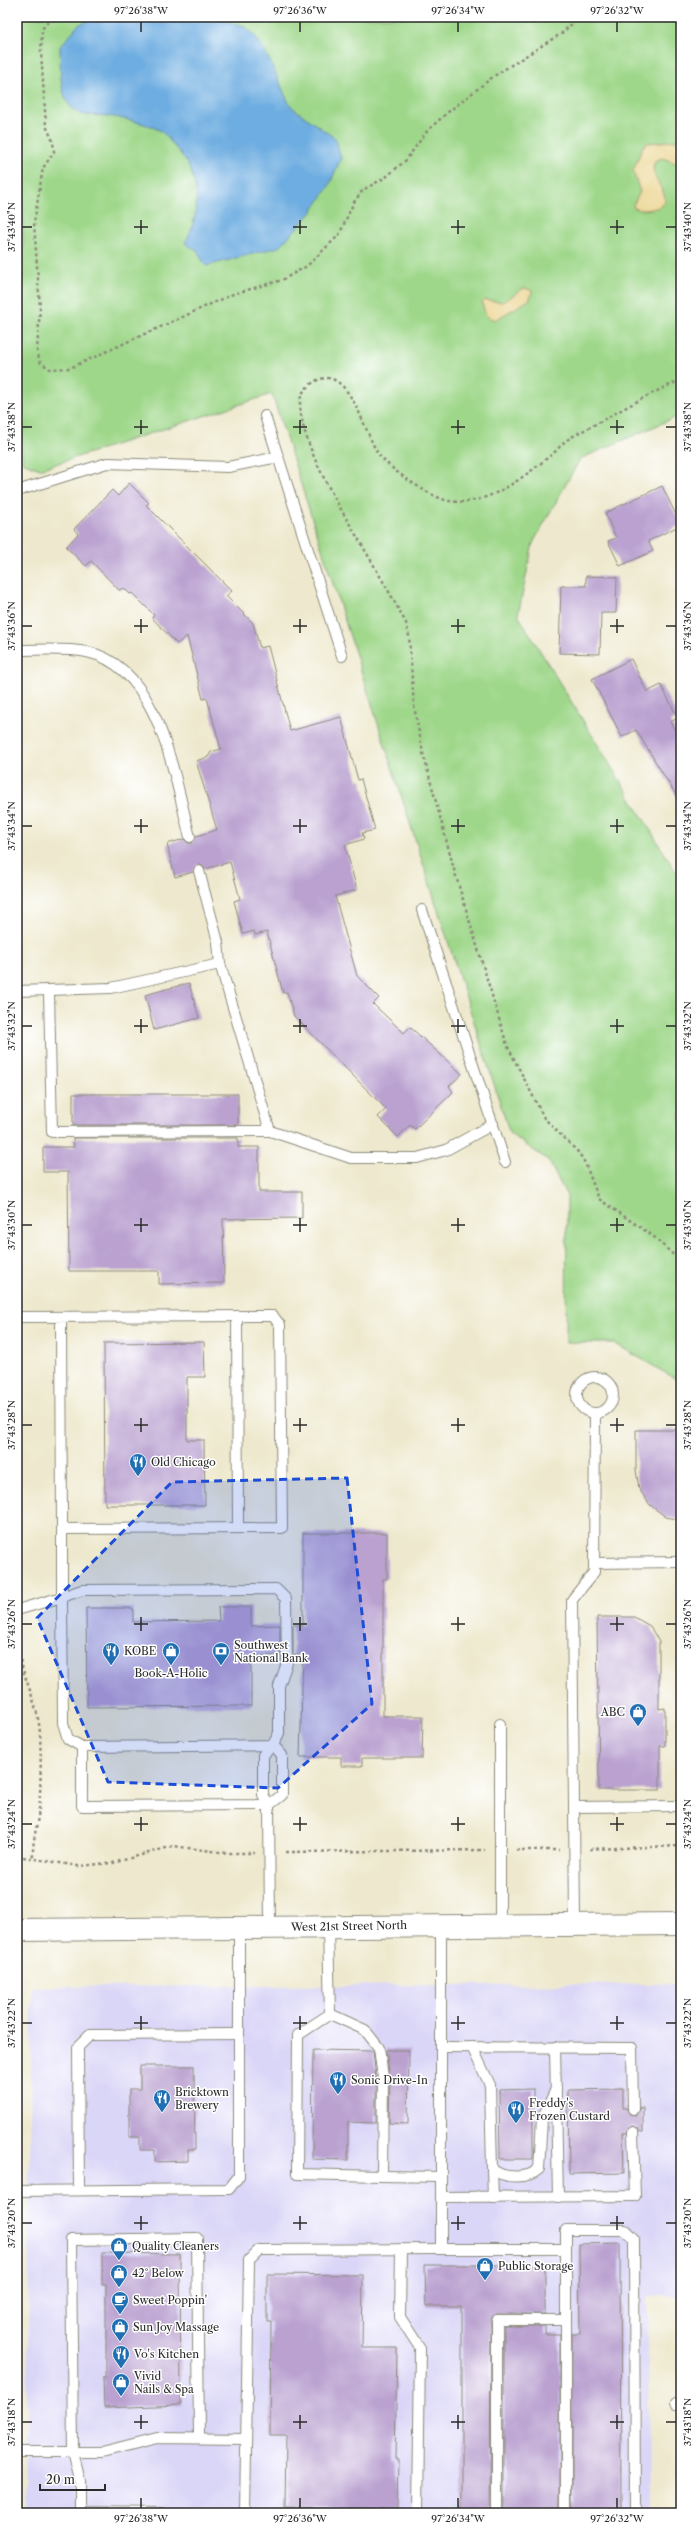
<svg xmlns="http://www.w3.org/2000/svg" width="698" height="2530" viewBox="0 0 698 2530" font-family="'Libre Caslon Text',serif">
<rect width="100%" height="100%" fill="#fff"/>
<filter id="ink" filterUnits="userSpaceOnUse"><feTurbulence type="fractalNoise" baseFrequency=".025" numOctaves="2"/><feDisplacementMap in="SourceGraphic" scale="8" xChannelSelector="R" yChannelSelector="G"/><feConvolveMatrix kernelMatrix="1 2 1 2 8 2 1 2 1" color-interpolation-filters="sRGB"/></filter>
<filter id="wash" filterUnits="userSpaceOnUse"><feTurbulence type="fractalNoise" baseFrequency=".012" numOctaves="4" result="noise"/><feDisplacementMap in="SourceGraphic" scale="16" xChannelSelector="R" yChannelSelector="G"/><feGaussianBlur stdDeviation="0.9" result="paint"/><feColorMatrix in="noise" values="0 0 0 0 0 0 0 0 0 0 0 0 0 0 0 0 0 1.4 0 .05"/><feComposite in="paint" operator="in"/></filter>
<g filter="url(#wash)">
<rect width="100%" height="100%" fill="#eee9ce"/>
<polygon fill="#dad6f7" points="681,1984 681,2296 648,2296 649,2513 26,2513 32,1987"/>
<polygon fill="#9ed789" stroke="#64815a" points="20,17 681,17 681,415 580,459 533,543 518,615 681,880 681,1382 614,1343 566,1343 567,1196 548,1160 510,1134 272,394 40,469 22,462 23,155 19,154"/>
<g fill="#eeda9e" stroke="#8c8264">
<path d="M681,140V165L663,158L656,160C643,177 682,201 656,208C648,210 641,211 634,208L633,205L640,192L633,171L643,146L648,143Z"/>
<polygon points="524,288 531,290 532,293 529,300 495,320 486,316 482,303 485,300 503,302"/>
</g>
<path fill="#6eade1" stroke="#4c6c86" d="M97,17C127,17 227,12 248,29C265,43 279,83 289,103L294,109L336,139L341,158L329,186L311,213L279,247L206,266L197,251L185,243C203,210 200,173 174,146C170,141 165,133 159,130C149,124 121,118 109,116C96,114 83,119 72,108C58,94 61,66 60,47L78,25Z"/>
<g id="blocks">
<g fill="#baa1d0">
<polygon points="129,483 149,503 146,505 232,591 226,596 253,623 260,648 268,646 290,731 341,717 358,780 361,779 375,830 362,833 364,839 345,845 357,890 335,896 357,976 379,998 373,1004 404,1033 410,1027 462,1074 449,1086 453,1092 415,1129 410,1125 398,1137 378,1117 386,1109 294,1016 287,992 283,993 267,932 255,935 254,931 243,934 234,901 240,899 230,862 205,869 201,865 197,865 193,872 175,877 167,844 184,839 188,843 192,843 196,836 217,830 196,761 208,757 211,752 221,749 207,698 203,699 187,636 177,644 152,618 154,615 132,593 130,594 124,588 119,590 91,561 86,566 66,547 78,534 74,529 112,490 118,496"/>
<polygon points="662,486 681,525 648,541 653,551 620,566 608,541 616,538 605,513"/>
<polygon points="586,576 617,577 616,613 601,613 600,654 559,653 561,586 586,586"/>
<polygon points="631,659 647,692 661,685 678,718 670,722 681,740 681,803 636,730 622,737 592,679"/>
<polygon points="189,983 199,1018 154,1030 145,995"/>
<rect x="73" y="1094" width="165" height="31"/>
<polygon points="73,1138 238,1138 238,1147 259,1147 259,1192 302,1192 302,1218 223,1219 224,1283 159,1284 159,1271 69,1271 68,1172 43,1172 43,1147 74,1147"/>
<polygon points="204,1342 205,1377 187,1377 187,1440 204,1440 205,1505 105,1505 104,1343"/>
<polygon points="636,1430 681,1430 681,1520 666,1517 650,1505 639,1489 636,1470"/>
<polygon points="303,1533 387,1533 387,1579 383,1579 383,1716 423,1716 422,1758 362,1758 362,1766 341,1766 341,1757 300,1757 303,1655 293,1655 293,1625 303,1625"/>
<polygon points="218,1607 251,1607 251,1626 280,1625 280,1655 251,1656 251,1706 87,1707 86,1608 133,1608 133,1622 219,1621"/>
<polygon points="597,1617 634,1617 650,1626 659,1642 659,1709 665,1708 665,1746 660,1746 660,1790 599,1790"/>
<polygon points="313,2050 373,2051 376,2078 376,2123 348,2122 348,2160 312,2159"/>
<polygon points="386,2050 409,2050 408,2124 389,2123 390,2078"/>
<polygon points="140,2066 194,2066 195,2150 188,2150 188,2161 155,2162 155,2150 140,2150 140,2137 129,2137 129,2089 140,2089"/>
<polygon points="533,2089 533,2159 500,2159 499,2090"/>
<polygon points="623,2089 623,2108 626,2108 630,2114 636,2115 639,2108 643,2108 643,2132 640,2132 638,2128 633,2126 628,2129 627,2133 623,2133 624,2173 569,2174 568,2090"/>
<polygon points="620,2243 621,2513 572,2513 572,2334 580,2334 579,2244"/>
<polygon points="102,2253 180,2254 181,2405 104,2408 103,2377 106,2377 106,2284 102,2284"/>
<polygon points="425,2265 545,2265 545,2314 497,2314 491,2320 490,2513 462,2513 462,2306 426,2306"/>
<polygon points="267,2274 363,2275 362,2348 397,2348 395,2459 398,2459 397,2510 285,2508 286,2435 270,2435 271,2322 267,2322"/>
<polygon points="504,2326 545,2326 545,2334 560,2334 560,2513 504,2513"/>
</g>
</g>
</g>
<g filter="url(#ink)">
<use href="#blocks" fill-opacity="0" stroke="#8c8a7c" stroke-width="1"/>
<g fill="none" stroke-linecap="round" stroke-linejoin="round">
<defs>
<g id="lane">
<polyline points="265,416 342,656"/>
<polyline points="17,491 107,463 228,467 278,457"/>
<path d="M17,650C40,650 65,648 87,652C160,667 174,778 190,837"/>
<polyline points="422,910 505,1162"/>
<polyline points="17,991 111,988 220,964"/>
<polyline points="49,992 52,1132 270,1131 220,964 218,942 199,871"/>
<polyline points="270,1131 351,1158 417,1158 446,1150 493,1124"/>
<polyline points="237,1316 238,1528"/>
<polyline points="17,1317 273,1316 280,1325 282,1528 62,1529 61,1317"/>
<circle cx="595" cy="1395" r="18"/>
<polyline points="594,1563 681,1562"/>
<polyline points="17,1610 62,1597 62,1529"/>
<polyline points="500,1724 500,1925"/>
<polyline points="82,1747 82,1806 269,1805 282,1795 282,1755 273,1745 82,1747 68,1739 63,1723 62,1597 82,1590 276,1589 286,1599 287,1663 279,1686 279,1733 273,1745 263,1755 263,1795 269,1805 270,1927"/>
<polyline points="574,1807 572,1600 594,1572 595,1413"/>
<polyline points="575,1924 574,1807 681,1806"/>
<polyline points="441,1926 441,2249 566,2249 566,2230 625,2230 634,2239 635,2513"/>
<polyline points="328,1927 330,2014 365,2030 379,2048 383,2078 382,2176 297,2174 298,2035 330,2014"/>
<polyline points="441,2047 632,2048 633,2109"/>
<path d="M472,2047L490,2085L492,2169C504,2179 528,2179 539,2169L542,2119L556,2089"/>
<polyline points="555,2047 558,2197"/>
<polyline points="492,2169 493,2197"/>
<polyline points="382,2176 441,2177"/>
<polyline points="79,2190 78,2047 90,2035 239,2034"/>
<polyline points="17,2191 229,2189 239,2176 239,1928"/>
<polyline points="441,2197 635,2196 633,2132"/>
<polyline points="401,2249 400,2317 420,2348 418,2513"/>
<polyline points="566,2249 566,2513"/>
<polyline points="676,2404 681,2404"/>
<polyline points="17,2452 102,2452 157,2438 246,2439"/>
<polyline points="80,2512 160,2513"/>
<polyline points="80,2513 80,2480 73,2452 71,2240 197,2238 199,2438"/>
<polyline points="245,2513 249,2260 259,2250 441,2249"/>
<polyline points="497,2513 497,2320 566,2320"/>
</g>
<polyline id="secondary" points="17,1930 681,1924"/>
</defs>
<use href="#lane" stroke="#8c8a7c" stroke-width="12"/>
<use href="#secondary" stroke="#8c8a7c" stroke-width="24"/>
<g stroke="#8c8a7c" stroke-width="2.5" stroke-dasharray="3 3" stroke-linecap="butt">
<polyline points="52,17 42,29 41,52 46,126 53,141 54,152 43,168 34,223 40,308 37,351 40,362 50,369 70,368 233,294 282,280 307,266 339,235 354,202 363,190 386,177 406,160 427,131 448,112 494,76 562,33 579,17"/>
<path d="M681,380C655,391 630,405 605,419C593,426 579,432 567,440C561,444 557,451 551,455C523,478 481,512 442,499C425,493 390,469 379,455C364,434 348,356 311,384C305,389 300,394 300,402C300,444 338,504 359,540C375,567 391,595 406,623L409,636L414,706L423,753L455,873L507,1045L544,1118L579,1153L585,1163L599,1199L653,1236L681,1262"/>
<path d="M17,1642C20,1673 38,1701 40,1733C41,1758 41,1785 39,1809C37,1827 32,1842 33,1860"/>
<polyline points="590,1849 681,1846"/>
<polyline points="516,1850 559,1850"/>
<polyline points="286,1852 485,1850"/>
<polyline points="17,1856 78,1866 113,1863 173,1846 227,1853 255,1853"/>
</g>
<use href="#lane" stroke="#fff" stroke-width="10"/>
<use href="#secondary" stroke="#fff" stroke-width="22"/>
</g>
</g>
<path fill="#1d4ed8" fill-opacity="0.2" stroke="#1d4ed8" stroke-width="3" stroke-dasharray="8 5" stroke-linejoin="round" d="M347,1478L372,1704L278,1788L108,1782L37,1618L172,1482Z"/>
<path fill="none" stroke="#2b2b2b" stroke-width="1.5" d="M141,22V32M300,22V32M458,22V32M617,22V32M141,220V234M300,220V234M458,220V234M617,220V234M22,227H32M134,227H148M293,227H307M451,227H465M610,227H624M666,227H676M141,420V434M300,420V434M458,420V434M617,420V434M22,427H32M134,427H148M293,427H307M451,427H465M610,427H624M666,427H676M141,619V633M300,619V633M458,619V633M617,619V633M22,626H32M134,626H148M293,626H307M451,626H465M610,626H624M666,626H676M141,819V833M300,819V833M458,819V833M617,819V833M22,826H32M134,826H148M293,826H307M451,826H465M610,826H624M666,826H676M141,1019V1033M300,1019V1033M458,1019V1033M617,1019V1033M22,1026H32M134,1026H148M293,1026H307M451,1026H465M610,1026H624M666,1026H676M141,1218V1232M300,1218V1232M458,1218V1232M617,1218V1232M22,1225H32M134,1225H148M293,1225H307M451,1225H465M610,1225H624M666,1225H676M141,1418V1432M300,1418V1432M458,1418V1432M617,1418V1432M22,1425H32M134,1425H148M293,1425H307M451,1425H465M610,1425H624M666,1425H676M141,1617V1631M300,1617V1631M458,1617V1631M617,1617V1631M22,1624H32M134,1624H148M293,1624H307M451,1624H465M610,1624H624M666,1624H676M141,1817V1831M300,1817V1831M458,1817V1831M617,1817V1831M22,1824H32M134,1824H148M293,1824H307M451,1824H465M610,1824H624M666,1824H676M141,2016V2030M300,2016V2030M458,2016V2030M617,2016V2030M22,2023H32M134,2023H148M293,2023H307M451,2023H465M610,2023H624M666,2023H676M141,2216V2230M300,2216V2230M458,2216V2230M617,2216V2230M22,2223H32M134,2223H148M293,2223H307M451,2223H465M610,2223H624M666,2223H676M141,2415V2429M300,2415V2429M458,2415V2429M617,2415V2429M22,2422H32M134,2422H148M293,2422H307M451,2422H465M610,2422H624M666,2422H676M141,2498V2508M300,2498V2508M458,2498V2508M617,2498V2508"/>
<defs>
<symbol id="restaurant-pin" viewBox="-11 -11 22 30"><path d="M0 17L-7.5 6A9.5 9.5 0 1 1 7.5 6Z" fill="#1f6fb2" stroke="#fff"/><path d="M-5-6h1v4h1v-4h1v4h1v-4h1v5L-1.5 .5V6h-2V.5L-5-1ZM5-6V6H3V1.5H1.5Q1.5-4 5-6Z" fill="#fff"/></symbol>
<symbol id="shop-pin" viewBox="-11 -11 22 30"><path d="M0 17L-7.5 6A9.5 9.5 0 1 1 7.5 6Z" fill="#1f6fb2" stroke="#fff"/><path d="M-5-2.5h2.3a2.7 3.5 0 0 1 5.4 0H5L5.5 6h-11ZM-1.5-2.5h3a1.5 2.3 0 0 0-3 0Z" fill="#fff"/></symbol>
<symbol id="bank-pin" viewBox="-11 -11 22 30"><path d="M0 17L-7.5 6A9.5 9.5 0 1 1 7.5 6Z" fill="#1f6fb2" stroke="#fff"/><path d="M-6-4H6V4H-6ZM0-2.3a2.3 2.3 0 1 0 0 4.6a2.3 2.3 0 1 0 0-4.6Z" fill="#fff"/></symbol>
<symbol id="cafe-pin" viewBox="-11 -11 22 30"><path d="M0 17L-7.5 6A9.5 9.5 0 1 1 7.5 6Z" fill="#1f6fb2" stroke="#fff"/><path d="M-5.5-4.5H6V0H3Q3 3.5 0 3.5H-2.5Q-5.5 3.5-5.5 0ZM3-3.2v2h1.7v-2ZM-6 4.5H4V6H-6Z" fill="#fff"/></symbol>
</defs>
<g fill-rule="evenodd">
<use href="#restaurant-pin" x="128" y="1452" width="20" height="27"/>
<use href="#restaurant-pin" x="101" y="1641" width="20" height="27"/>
<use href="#shop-pin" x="161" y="1641" width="20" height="27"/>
<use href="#bank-pin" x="211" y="1641" width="20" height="27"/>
<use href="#shop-pin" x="628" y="1702" width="20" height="27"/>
<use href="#restaurant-pin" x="328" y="2070" width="20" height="27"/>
<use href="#restaurant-pin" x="152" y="2088" width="20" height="27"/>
<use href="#restaurant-pin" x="506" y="2099" width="20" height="27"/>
<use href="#shop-pin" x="109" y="2236" width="20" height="27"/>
<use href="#shop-pin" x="475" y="2256" width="20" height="27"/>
<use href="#shop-pin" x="109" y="2263" width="20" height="27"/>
<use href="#cafe-pin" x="110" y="2290" width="20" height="27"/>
<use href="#shop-pin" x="110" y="2317" width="20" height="27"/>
<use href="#restaurant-pin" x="111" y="2344" width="20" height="27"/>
<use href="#shop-pin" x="111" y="2372" width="20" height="27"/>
</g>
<g text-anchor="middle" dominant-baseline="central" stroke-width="3" stroke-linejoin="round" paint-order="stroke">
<g font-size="11" fill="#2b2b2b" stroke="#fff" text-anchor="start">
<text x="151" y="1462">Old Chicago</text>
<text x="234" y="1645">Southwest<tspan x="234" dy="13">National Bank</tspan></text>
<text x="124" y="1651">KOBE</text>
<text x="171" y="1673" text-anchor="middle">Book-A-Holic</text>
<text x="625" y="1712" text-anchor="end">ABC</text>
<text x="351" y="2080">Sonic Drive-In</text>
<text x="175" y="2092">Bricktown<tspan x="175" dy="13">Brewery</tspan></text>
<text x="529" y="2103">Freddy's<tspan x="529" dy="13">Frozen Custard</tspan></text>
<text x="132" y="2246">Quality Cleaners</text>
<text x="498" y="2266">Public Storage</text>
<text x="132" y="2273">42° Below</text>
<text x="133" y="2300">Sweet Poppin'</text>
<text x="133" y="2327">Sun Joy Massage</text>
<text x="134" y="2354">Vo's Kitchen</text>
<text x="134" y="2376">Vivid<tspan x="134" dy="13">Nails &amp; Spa</tspan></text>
</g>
<g font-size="11" fill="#2b2b2b" stroke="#fff">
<text transform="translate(349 1926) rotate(-1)">West 21st Street North</text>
</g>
</g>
<rect width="698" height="2530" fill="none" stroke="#fff" stroke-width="44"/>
<path d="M40 2484v6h65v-6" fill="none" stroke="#2b2b2b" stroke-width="2"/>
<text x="46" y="2484" font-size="12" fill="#2b2b2b" stroke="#ffffff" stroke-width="3" paint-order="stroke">20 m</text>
<rect x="22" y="22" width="654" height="2486" fill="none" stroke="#2b2b2b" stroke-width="1.5"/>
<g font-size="10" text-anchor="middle" fill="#2b2b2b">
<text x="141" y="14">97°26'38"W</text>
<text x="300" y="14">97°26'36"W</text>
<text x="458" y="14">97°26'34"W</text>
<text x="617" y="14">97°26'32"W</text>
<text transform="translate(11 227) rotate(-90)" y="4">37°43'40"N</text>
<text transform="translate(687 227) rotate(-90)" y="4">37°43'40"N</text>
<text transform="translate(11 427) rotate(-90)" y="4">37°43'38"N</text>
<text transform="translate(687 427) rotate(-90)" y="4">37°43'38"N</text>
<text transform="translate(11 626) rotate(-90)" y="4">37°43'36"N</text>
<text transform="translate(687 626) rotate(-90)" y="4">37°43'36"N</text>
<text transform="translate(11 826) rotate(-90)" y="4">37°43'34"N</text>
<text transform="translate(687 826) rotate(-90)" y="4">37°43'34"N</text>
<text transform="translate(11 1026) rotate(-90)" y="4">37°43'32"N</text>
<text transform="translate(687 1026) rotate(-90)" y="4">37°43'32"N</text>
<text transform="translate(11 1225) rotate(-90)" y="4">37°43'30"N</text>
<text transform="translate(687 1225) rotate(-90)" y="4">37°43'30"N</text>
<text transform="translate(11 1425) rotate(-90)" y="4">37°43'28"N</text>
<text transform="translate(687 1425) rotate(-90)" y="4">37°43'28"N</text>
<text transform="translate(11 1624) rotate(-90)" y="4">37°43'26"N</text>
<text transform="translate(687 1624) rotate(-90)" y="4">37°43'26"N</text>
<text transform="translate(11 1824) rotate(-90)" y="4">37°43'24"N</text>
<text transform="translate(687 1824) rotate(-90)" y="4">37°43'24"N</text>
<text transform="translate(11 2023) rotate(-90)" y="4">37°43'22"N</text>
<text transform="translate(687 2023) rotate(-90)" y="4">37°43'22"N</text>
<text transform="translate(11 2223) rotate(-90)" y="4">37°43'20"N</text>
<text transform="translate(687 2223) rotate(-90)" y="4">37°43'20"N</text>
<text transform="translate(11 2422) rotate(-90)" y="4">37°43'18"N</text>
<text transform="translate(687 2422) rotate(-90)" y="4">37°43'18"N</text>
<text x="141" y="2522">97°26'38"W</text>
<text x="300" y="2522">97°26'36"W</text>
<text x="458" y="2522">97°26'34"W</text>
<text x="617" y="2522">97°26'32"W</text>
</g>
</svg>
